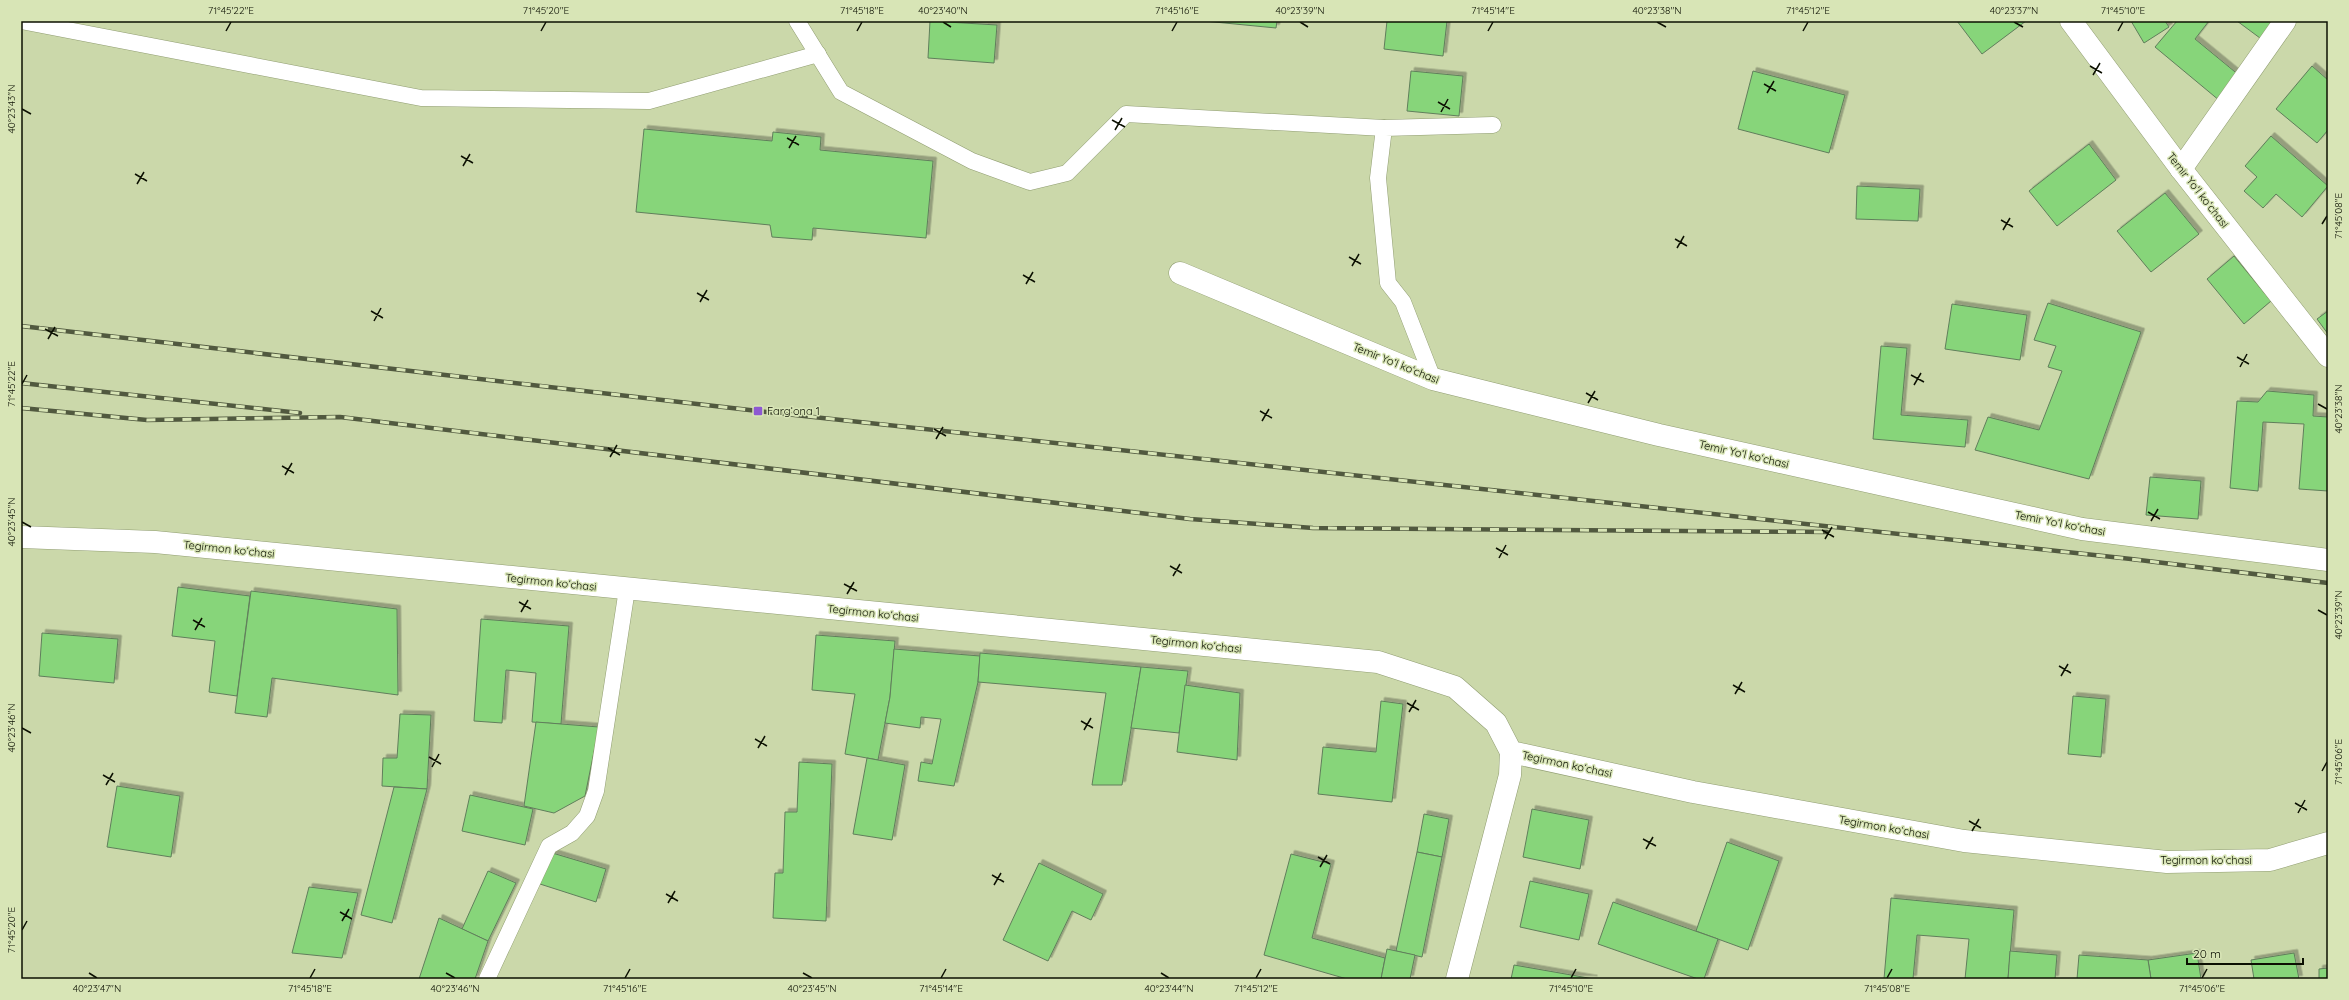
<svg xmlns="http://www.w3.org/2000/svg" width="2349" height="1000" viewBox="0 0 2349 1000" font-family="Quicksand,sans-serif">
<defs>
<filter id="shadow"><feDropShadow dx="3.5" dy="-3.5" stdDeviation="0" flood-color="#0004"/></filter>
</defs>
<rect width="100%" height="100%" fill="#cbd8aa"/>
<g fill="#87d57a" stroke="#607e5b" filter="url(#shadow)">
<polygon points="930,21 997,25 994,63 928,58"/>
<polygon points="1204,21 1277,21 1276,28"/>
<polygon points="1387,21 1447,21 1443,56 1384,49"/>
<polygon points="1957,21 2026,21 1982,54"/>
<polygon points="2131,21 2165,21 2169,27 2144,43"/>
<polygon points="2177,21 2209,21 2195,39 2240,76 2220,101 2155,47"/>
<polygon points="2237,21 2279,21 2264,41"/>
<polygon points="2312,66 2328,80 2328,130 2317,143 2276,109"/>
<polygon points="1411,71 1463,76 1459,116 1407,111"/>
<polygon points="1753,71 1845,95 1829,153 1738,129"/>
<polygon points="644,129 772,141 773,132 821,137 820,150 933,161 926,238 813,228 812,240 772,237 770,225 636,212"/>
<polygon points="2271,136 2328,186 2302,217 2276,194 2263,208 2244,191 2257,177 2245,166"/>
<polygon points="2089,144 2116,180 2057,226 2029,191"/>
<polygon points="1857,186 1920,189 1918,221 1856,219"/>
<polygon points="2165,193 2199,234 2151,272 2117,231"/>
<polygon points="2234,256 2271,301 2244,324 2207,279"/>
<polygon points="2048,303 2141,332 2089,479 1975,450 1988,417 2039,430 2062,371 2048,367 2056,346 2034,340"/>
<polygon points="1952,304 2027,315 2020,360 1945,349"/>
<polygon points="2328,311 2328,334 2317,319"/>
<polygon points="1881,346 1907,348 1901,415 1968,420 1965,447 1873,439"/>
<polygon points="2267,391 2314,395 2313,416 2328,417 2328,491 2299,489 2304,424 2263,422 2258,491 2230,488 2237,401 2258,402"/>
<polygon points="2150,477 2201,481 2198,519 2146,515"/>
<polygon points="178,587 250,596 237,696 209,692 215,641 172,636"/>
<polygon points="251,591 397,609 398,695 272,678 267,717 235,713"/>
<polygon points="481,619 569,626 561,724 532,722 536,673 506,670 502,723 474,721"/>
<polygon points="42,633 118,639 114,683 39,676"/>
<polygon points="816,635 895,641 890,697 878,760 845,754 855,694 812,690"/>
<polygon points="894,649 980,656 978,682 954,786 918,781 921,762 932,764 941,719 921,717 920,728 885,723 890,697"/>
<polygon points="980,653 1141,667 1122,785 1092,785 1106,693 978,682"/>
<polygon points="1141,667 1188,671 1179,733 1131,728"/>
<polygon points="1185,685 1240,693 1237,760 1177,752"/>
<polygon points="2073,696 2106,699 2101,757 2068,754"/>
<polygon points="1381,701 1403,704 1392,802 1318,794 1323,747 1376,752"/>
<polygon points="400,714 431,715 427,789 382,786 383,758 397,758"/>
<polygon points="536,722 599,727 585,796 554,813 524,806"/>
<polygon points="867,758 905,765 892,840 853,834"/>
<polygon points="799,762 832,764 826,921 773,918 775,873 783,873 785,812 797,812"/>
<polygon points="117,786 180,796 171,857 107,847"/>
<polygon points="394,787 427,789 392,923 361,915"/>
<polygon points="470,795 533,809 525,845 462,831"/>
<polygon points="1532,809 1589,820 1580,869 1523,857"/>
<polygon points="1424,814 1449,819 1442,857 1417,852"/>
<polygon points="1727,842 1779,861 1748,950 1696,931"/>
<polygon points="549,852 606,869 596,902 540,884"/>
<polygon points="1417,852 1442,857 1422,957 1396,951"/>
<polygon points="1291,854 1331,864 1312,938 1385,958 1381,979 1347,979 1264,955"/>
<polygon points="1039,863 1103,894 1091,920 1072,911 1048,961 1003,940"/>
<polygon points="488,871 516,883 488,941 462,929"/>
<polygon points="1530,881 1589,894 1579,940 1520,927"/>
<polygon points="309,887 358,893 342,958 292,953"/>
<polygon points="1891,898 2014,910 2008,979 1965,979 1969,939 1917,935 1913,979 1884,979"/>
<polygon points="1613,902 1718,939 1704,979 1698,979 1598,944"/>
<polygon points="439,918 488,941 475,979 419,979"/>
<polygon points="1387,949 1415,955 1410,979 1381,979"/>
<polygon points="2010,951 2057,955 2055,979 2008,979"/>
<polygon points="2197,953 2201,979 2151,979 2148,960"/>
<polygon points="2294,953 2299,979 2254,979 2251,960"/>
<polygon points="2079,955 2148,960 2151,979 2077,979"/>
<polygon points="1514,965 1594,979 1511,979"/>
<polygon points="2328,968 2328,979 2319,979 2319,969"/>
</g>
<g fill="none" stroke-linecap="round" stroke-linejoin="round">
<defs>
<g id="service">
<polyline points="21,21 421,98 649,101 818,54"/>
<polyline points="797,21 841,92 972,161 1030,182 1067,173 1126,114 1384,128"/>
<polyline points="1433,379 1403,302 1388,283 1378,178 1384,128 1493,125"/>
<polyline points="487,979 549,846 572,833 587,816 596,791 627,589"/>
</g>
<g id="minor">
<polyline points="2071,21 2181,169 2328,356"/>
<polyline points="2181,169 2285,21"/>
<polyline points="1180,273 1433,379 1659,435 2082,529 2328,560"/>
<polyline points="21,537 155,542 1378,662 1455,687 1496,723 1511,752 1693,792 1964,841 2167,862 2270,860 2328,843"/>
<polyline points="1457,979 1510,775 1511,752"/>
</g>
</defs>
<use href="#service" stroke="#909d71" stroke-width="17"/>
<use href="#minor" stroke="#909d71" stroke-width="23"/>
<use href="#service" stroke="#fff" stroke-width="16"/>
<use href="#minor" stroke="#fff" stroke-width="22"/>
<defs>
<g id="rail">
<polyline points="21,326 758,411 2131,559 2328,583"/>
<polyline points="21,383 300,413"/>
<polyline points="21,408 147,420 340,417 1190,519 1313,528 1827,532"/>
</g>
</defs>
<use href="#rail" stroke="#51593f" stroke-width="4.5"/>
<use href="#rail" stroke="#d8e5b6" stroke-width="3" stroke-dasharray="9" stroke-linecap="butt"/>
</g>
<path fill="none" stroke="#0c1002" stroke-width="1.5" d="M943,22L951,27M1300,22L1308,27M1657,22L1666,27M2014,22L2023,27M226,31L231,22M541,31L546,22M857,31L862,22M1172,31L1177,22M1488,31L1493,22M1803,31L1808,22M2118,31L2123,22M2090,66L2102,73M2093,75L2100,63M1764,84L1776,91M1767,93L1774,81M1438,102L1450,109M22,109L31,114M1441,112L1448,99M1112,120L1125,127M1115,130L1122,118M787,138L799,145M789,148L796,136M461,156L473,163M463,166L470,154M135,174L147,181M137,184L144,172M2001,220L2013,227M2322,224L2327,216M2003,230L2010,218M1675,239L1687,246M1677,248L1684,236M1349,257L1361,264M1352,266L1359,254M1023,275L1035,282M1026,284L1033,272M697,293L709,300M700,302L707,290M371,311L383,318M374,321L381,308M45,329L58,336M48,339L55,327M2237,357L2249,364M2240,367L2247,354M1911,375L1924,382M22,384L27,375M1914,385L1921,373M1586,393L1598,400M1588,403L1595,391M2318,404L2327,409M1260,411L1272,418M1262,421L1269,409M934,429L946,436M936,439L943,427M608,448L620,455M610,457L617,445M282,466L294,473M285,475L292,463M2148,512L2160,519M2151,521L2158,509M22,522L31,527M1822,530L1834,537M1825,539L1832,527M1496,548L1508,555M1499,558L1506,545M1170,566L1182,573M1173,576L1180,564M844,584L857,591M847,594L854,582M519,602L531,609M2318,610L2327,615M521,612L528,600M193,620L205,627M195,630L202,618M2059,666L2071,673M2061,676L2068,664M1733,685L1745,692M1735,694L1742,682M1407,703L1419,710M1409,712L1416,700M1081,721L1093,728M22,728L31,733M1084,730L1091,718M755,739L767,746M758,748L765,736M429,757L441,764M432,767L439,754M2322,771L2327,762M103,775L115,782M106,785L113,773M2295,803L2307,810M2298,813L2305,800M1969,821L1981,828M1972,831L1979,819M1643,839L1656,846M1646,849L1653,837M1318,857L1330,864M1320,867L1327,855M992,875L1004,882M994,885L1001,873M666,894L678,901M668,903L675,891M340,912L352,919M342,921L349,909M22,930L27,921M89,973L97,978M446,973L455,978M803,973L812,978M1161,973L1169,978M310,978L315,969M625,978L630,969M941,978L946,969M1256,978L1261,969M1571,978L1576,969M1887,978L1892,969M2202,978L2207,969"/>
<rect fill="#8d59d1" stroke="#d8e5b6" stroke-width="1.5" x="753" y="406" width="10" height="10" rx="2"/>
<g text-anchor="middle" dominant-baseline="central" stroke-width="3" stroke-linejoin="round" paint-order="stroke">
<g font-size="11" fill="#0c1002" stroke="#d8e5b6">
<text transform="translate(2198 190) rotate(52)">Temir Yoʻl koʻchasi</text>
<text transform="translate(1396 363) rotate(22)">Temir Yoʻl koʻchasi</text>
<text transform="translate(1744 454) rotate(13)">Temir Yoʻl koʻchasi</text>
<text transform="translate(2060 523) rotate(11)">Temir Yoʻl koʻchasi</text>
<text transform="translate(229 549) rotate(6)">Tegirmon koʻchasi</text>
<text transform="translate(551 582) rotate(6)">Tegirmon koʻchasi</text>
<text transform="translate(873 613) rotate(6)">Tegirmon koʻchasi</text>
<text transform="translate(1196 644) rotate(6)">Tegirmon koʻchasi</text>
<text transform="translate(1567 764) rotate(12)">Tegirmon koʻchasi</text>
<text transform="translate(1884 827) rotate(10)">Tegirmon koʻchasi</text>
<text x="2206" y="860">Tegirmon koʻchasi</text>
</g>
<g font-size="11" fill="#0c1002" stroke="#d8e5b6" text-anchor="start">
<text x="767" y="411">Farg‘ona 1</text>
</g>
</g>
<rect width="2349" height="1000" fill="none" stroke="#d8e5b6" stroke-width="44"/>
<path d="M2187 958v6h116v-6" fill="none" stroke="#0c1002" stroke-width="2"/>
<text x="2193" y="958" font-size="12" fill="#0c1002" stroke="#d8e5b6" stroke-width="3" paint-order="stroke">20 m</text>
<rect x="22" y="22" width="2305" height="956" fill="none" stroke="#0c1002" stroke-width="1.5"/>
<g font-size="10" text-anchor="middle" fill="#0c1002">
<text x="231" y="14">71°45'22"E</text>
<text x="546" y="14">71°45'20"E</text>
<text x="862" y="14">71°45'18"E</text>
<text x="943" y="14">40°23'40"N</text>
<text x="1177" y="14">71°45'16"E</text>
<text x="1300" y="14">40°23'39"N</text>
<text x="1493" y="14">71°45'14"E</text>
<text x="1657" y="14">40°23'38"N</text>
<text x="1808" y="14">71°45'12"E</text>
<text x="2014" y="14">40°23'37"N</text>
<text x="2123" y="14">71°45'10"E</text>
<text transform="translate(11 109) rotate(-90)" y="4">40°23'43"N</text>
<text transform="translate(2338 216) rotate(-90)" y="4">71°45'08"E</text>
<text transform="translate(11 384) rotate(-90)" y="4">71°45'22"E</text>
<text transform="translate(2338 409) rotate(-90)" y="4">40°23'38"N</text>
<text transform="translate(11 522) rotate(-90)" y="4">40°23'45"N</text>
<text transform="translate(2338 615) rotate(-90)" y="4">40°23'39"N</text>
<text transform="translate(11 728) rotate(-90)" y="4">40°23'46"N</text>
<text transform="translate(2338 762) rotate(-90)" y="4">71°45'06"E</text>
<text transform="translate(11 930) rotate(-90)" y="4">71°45'20"E</text>
<text x="97" y="992">40°23'47"N</text>
<text x="310" y="992">71°45'18"E</text>
<text x="455" y="992">40°23'46"N</text>
<text x="625" y="992">71°45'16"E</text>
<text x="812" y="992">40°23'45"N</text>
<text x="941" y="992">71°45'14"E</text>
<text x="1169" y="992">40°23'44"N</text>
<text x="1256" y="992">71°45'12"E</text>
<text x="1571" y="992">71°45'10"E</text>
<text x="1887" y="992">71°45'08"E</text>
<text x="2202" y="992">71°45'06"E</text>
</g>
</svg>
